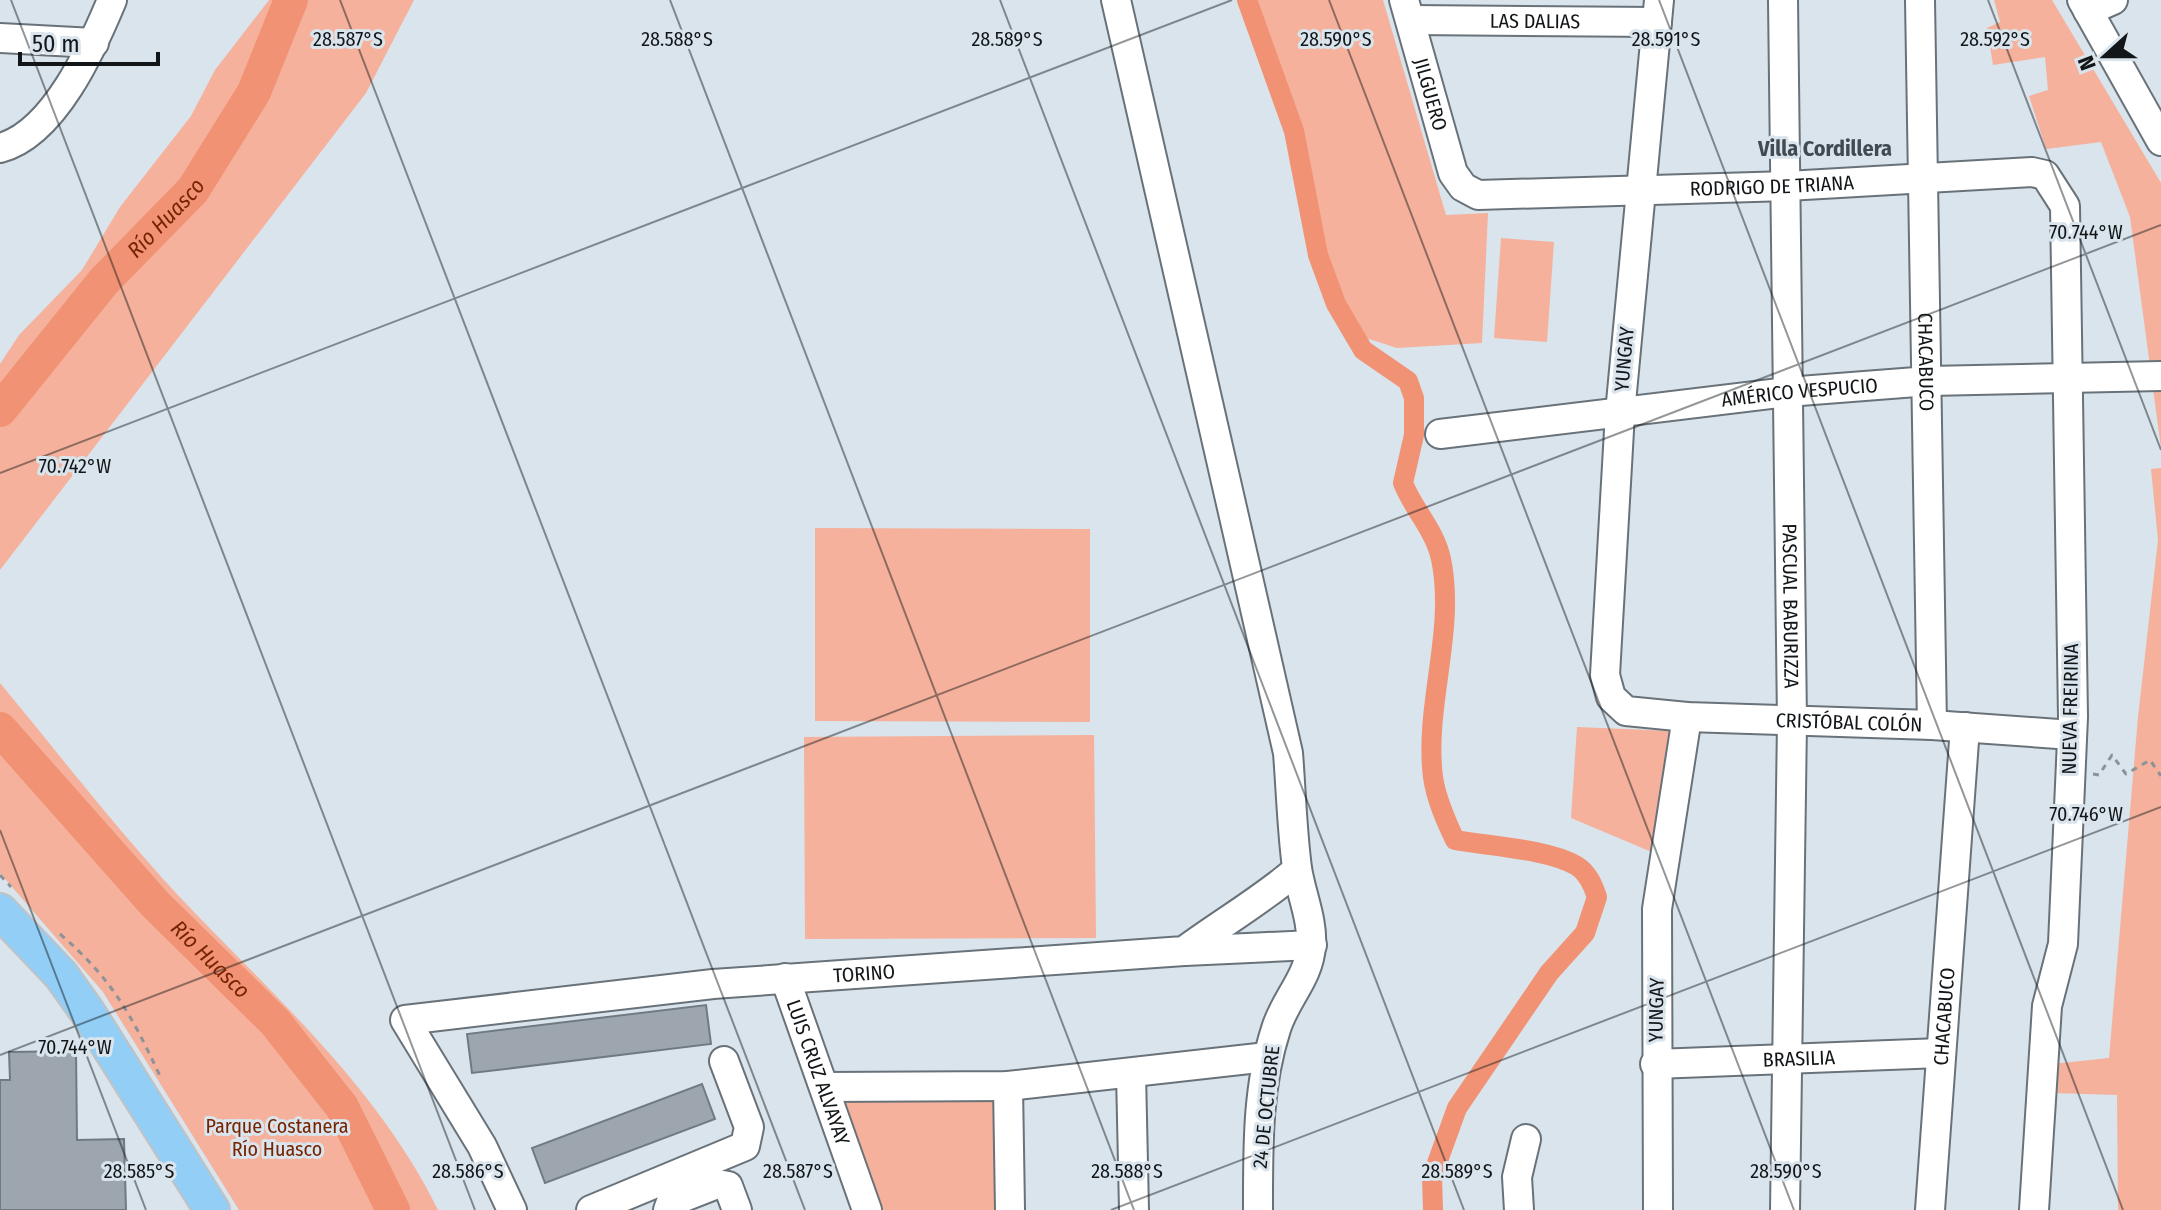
<svg xmlns="http://www.w3.org/2000/svg" width="2161" height="1210" viewBox="0 0 2161 1210" font-family="'Fira Sans Condensed',sans-serif">
<rect width="100%" height="100%" fill="#d9e4ec"/>
<g fill="#f5b19b">
<polygon points="269,0 414,0 366,93 0,570 0,364 19,335 82,270 120,207 191,116 215,70"/>
<polygon points="1256,0 1383,0 1446,215 1488,213 1482,343 1397,348 1366,338 1326,276"/>
<polygon points="1994,0 2052,0 2161,183 2161,448 2130,217 2101,142 2046,149 2029,96 2048,90 2045,57 1993,65 1987,28 2000,22"/>
<polygon points="1501,238 1554,242 1547,342 1494,338"/>
<polygon points="2161,468 2161,1210 2118,1210 2117,1095 2052,1093 2052,1064 2109,1058 2138,717 2158,540 2151,469"/>
<polygon points="815,528 1090,529 1090,722 815,721"/>
<path d="M0,683C58,753 114,826 176,893C269,992 377,1085 438,1210H239L103,992L0,873Z"/>
<polygon points="1577,727 1673,731 1654,853 1571,818"/>
<polygon points="1094,735 1096,938 805,939 804,737"/>
<polygon points="1005,1089 1007,1210 870,1210 829,1090"/>
</g>
<g fill="none" stroke-linecap="round" stroke-linejoin="round">
<path stroke="#f09273" stroke-width="20" d="M1247,0L1294,131L1318,255L1336,304L1363,350L1408,381L1414,398V435L1403,483C1413,509 1435,530 1441,559C1456,631 1424,705 1433,777C1436,799 1446,821 1455,840C1488,846 1549,849 1577,866C1588,873 1593,885 1597,897L1585,933L1549,973L1457,1108L1432,1177L1433,1210"/>
<g stroke="#f09273" stroke-width="34">
<path id="s1" d="M0,410L104,281L193,190L254,92L291,0"/>
<path id="s2" d="M0,729L155,904L275,1022L342,1107L393,1210"/>
</g>
</g>
<g fill="#9da6ae" stroke="#707a81" stroke-width="2">
<polygon points="706,1005 711,1044 472,1073 467,1034"/>
<polygon points="76,1051 77,1140 124,1139 126,1210 0,1210 0,1080 10,1080 9,1052"/>
<polygon points="702,1084 715,1119 545,1183 532,1148"/>
</g>
<g fill="none" stroke-linecap="round" stroke-linejoin="round">
<defs>
<g id="minor">
<path d="M1116,0L1288,753C1291,791 1292,830 1297,868C1301,894 1313,920 1311,946C1309,978 1285,999 1276,1029C1257,1087 1258,1149 1258,1210"/>
<path id="s3" d="M1404,0L1453,173L1463,187L1478,195L1787,186L2032,172L2045,175L2065,206L2073,717L2063,944L2047,1006L2034,1210"/>
<path id="s4" d="M1659,0L1620,413L1605,675L1611,697L1626,711L1687,717L1932,725L2072,735"/>
<path id="s5" d="M1783,0L1792,722L1785,1210"/>
<path id="s6" d="M1920,0L1932,725"/>
<polyline points="2082,0 2161,141"/>
<polyline points="2088,11 2113,0"/>
<path id="s7" d="M1411,20L1657,22"/>
<polyline points="0,38 94,43"/>
<path d="M0,148C54,134 92,48 112,0"/>
<path id="s8" d="M1440,434L1787,392L1929,381L2161,376"/>
<polyline points="1185,951 1312,945"/>
<path id="s9" d="M785,978L867,1210"/>
<path id="s10" d="M1655,1064L1941,1053"/>
<polyline points="1131,1073 1134,1210"/>
<polyline points="1008,1086 1010,1210"/>
<polyline points="826,1087 1008,1086 1267,1057"/>
<path id="s11" d="M512,1210L482,1146L405,1020L713,984L1184,951C1222,923 1262,900 1297,870"/>
<polyline points="591,1210 745,1146 749,1127 724,1061"/>
<polyline points="668,1210 671,1202 717,1184 728,1186 737,1210"/>
<polyline points="1519,1210 1517,1177 1526,1139"/>
<polyline points="1658,1210 1657,909 1687,717"/>
<path id="s12" d="M1930,1210L1965,727"/>
</g>
<polyline id="major" points="0,911 61,975 88,1013 212,1210"/>
</defs>
<use href="#minor" stroke="#697279" stroke-width="32"/>
<use href="#major" stroke="#c1c2c3" stroke-width="38"/>
<g stroke="#8b9398" stroke-width="3" stroke-dasharray="6 6" stroke-linecap="butt">
<polyline points="2093,774 2099,775 2112,755 2126,774 2150,760 2161,776"/>
<polyline points="0,875 11,887"/>
<path d="M60,934C112,979 131,1014 160,1076"/>
</g>
<use href="#minor" stroke="#fff" stroke-width="28"/>
<use href="#major" stroke="#92cef6" stroke-width="34"/>
</g>
<path fill="none" stroke="#121618" stroke-width="2" stroke-opacity="0.45" d="M11,0L475,1210M340,0L805,1210M670,0L1134,1210M1000,0L1464,1210M1329,0L1794,1210M1659,0L2123,1210M1988,0L2161,450M0,473L1232,0M0,830L146,1210M0,1055L2161,225M1111,1210L2161,807"/>
<g text-anchor="middle" dominant-baseline="central" stroke-width="6" stroke-linejoin="round" paint-order="stroke">
<g font-size="20" fill="#121618" stroke="#d9e4ec">
<text stroke="none"><textPath href="#s7" startOffset="124">LAS DALIAS</textPath></text>
<text stroke="none"><textPath href="#s3" startOffset="98">JILGUERO</textPath></text>
<text stroke="none"><textPath href="#s3" startOffset="508">RODRIGO DE TRIANA</textPath></text>
<text transform="translate(1624 359) rotate(-85)">YUNGAY</text>
<text stroke="none"><textPath href="#s6" startOffset="362">CHACABUCO</textPath></text>
<text stroke="none"><textPath href="#s8" startOffset="362">AMÉRICO VESPUCIO</textPath></text>
<text stroke="none"><textPath href="#s5" startOffset="606">PASCUAL BABURIZZA</textPath></text>
<text transform="translate(2070 709) rotate(-89)">NUEVA FREIRINA</text>
<text stroke="none"><textPath href="#s4" startOffset="944">CRISTÓBAL COLÓN</textPath></text>
<text stroke="none"><textPath href="#s11" startOffset="680">TORINO</textPath></text>
<text transform="translate(1656 1010) rotate(-89)">YUNGAY</text>
<text stroke="none"><textPath href="#s12" startOffset="194">CHACABUCO</textPath></text>
<text stroke="none"><textPath href="#s10" startOffset="144">BRASILIA</textPath></text>
<text stroke="none"><textPath href="#s9" startOffset="100">LUIS CRUZ ALVAYAY</textPath></text>
<text transform="translate(1266 1107) rotate(-84)">24 DE OCTUBRE</text>
</g>
<g font-size="20" fill="#762301" stroke="#d9e4ec">
<text x="277" y="1126">Parque Costanera<tspan x="277" dy="23">Río Huasco</tspan></text>
</g>
<g font-size="22" font-weight="bold" fill="#424a51" stroke="#d9e4ec">
<text x="1825" y="148">Villa Cordillera</text>
</g>
<g font-size="22" font-style="italic" fill="#752301" stroke="#d9e4ec">
<text stroke="none"><textPath href="#s1" startOffset="254">Río Huasco</textPath></text>
<text stroke="none"><textPath href="#s2" startOffset="312">Río Huasco</textPath></text>
</g>
</g>
<g font-size="20" text-anchor="middle" fill="#121618" stroke="#d9e4ec" stroke-width="6" stroke-linejoin="round" paint-order="stroke">
<text x="348" y="46">28.587°S</text>
<text x="677" y="46">28.588°S</text>
<text x="1007" y="46">28.589°S</text>
<text x="1336" y="46">28.590°S</text>
<text x="1666" y="46">28.591°S</text>
<text x="1995" y="46">28.592°S</text>
<text x="2086" y="239">70.744°W</text>
<text x="75" y="473">70.742°W</text>
<text x="2086" y="821">70.746°W</text>
<text x="75" y="1054">70.744°W</text>
<text x="139" y="1178">28.585°S</text>
<text x="468" y="1178">28.586°S</text>
<text x="798" y="1178">28.587°S</text>
<text x="1127" y="1178">28.588°S</text>
<text x="1457" y="1178">28.589°S</text>
<text x="1786" y="1178">28.590°S</text>
</g>
<g transform="translate(2105 56) rotate(249)" stroke="#d9e4ec" stroke-width="6" paint-order="stroke">
<path d="M0-6L14 30L0 20L-14 30Z" fill="#121618"/>
<text y="-12" font-size="22" font-weight="bold" text-anchor="middle" fill="#121618">N</text>
</g>
<path d="M20 52v12h138v-12" fill="none" stroke="#121618" stroke-width="4"/>
<text x="32" y="52" font-size="24" fill="#121618" stroke="#d9e4ec" stroke-width="6" paint-order="stroke">50 m</text>
</svg>
